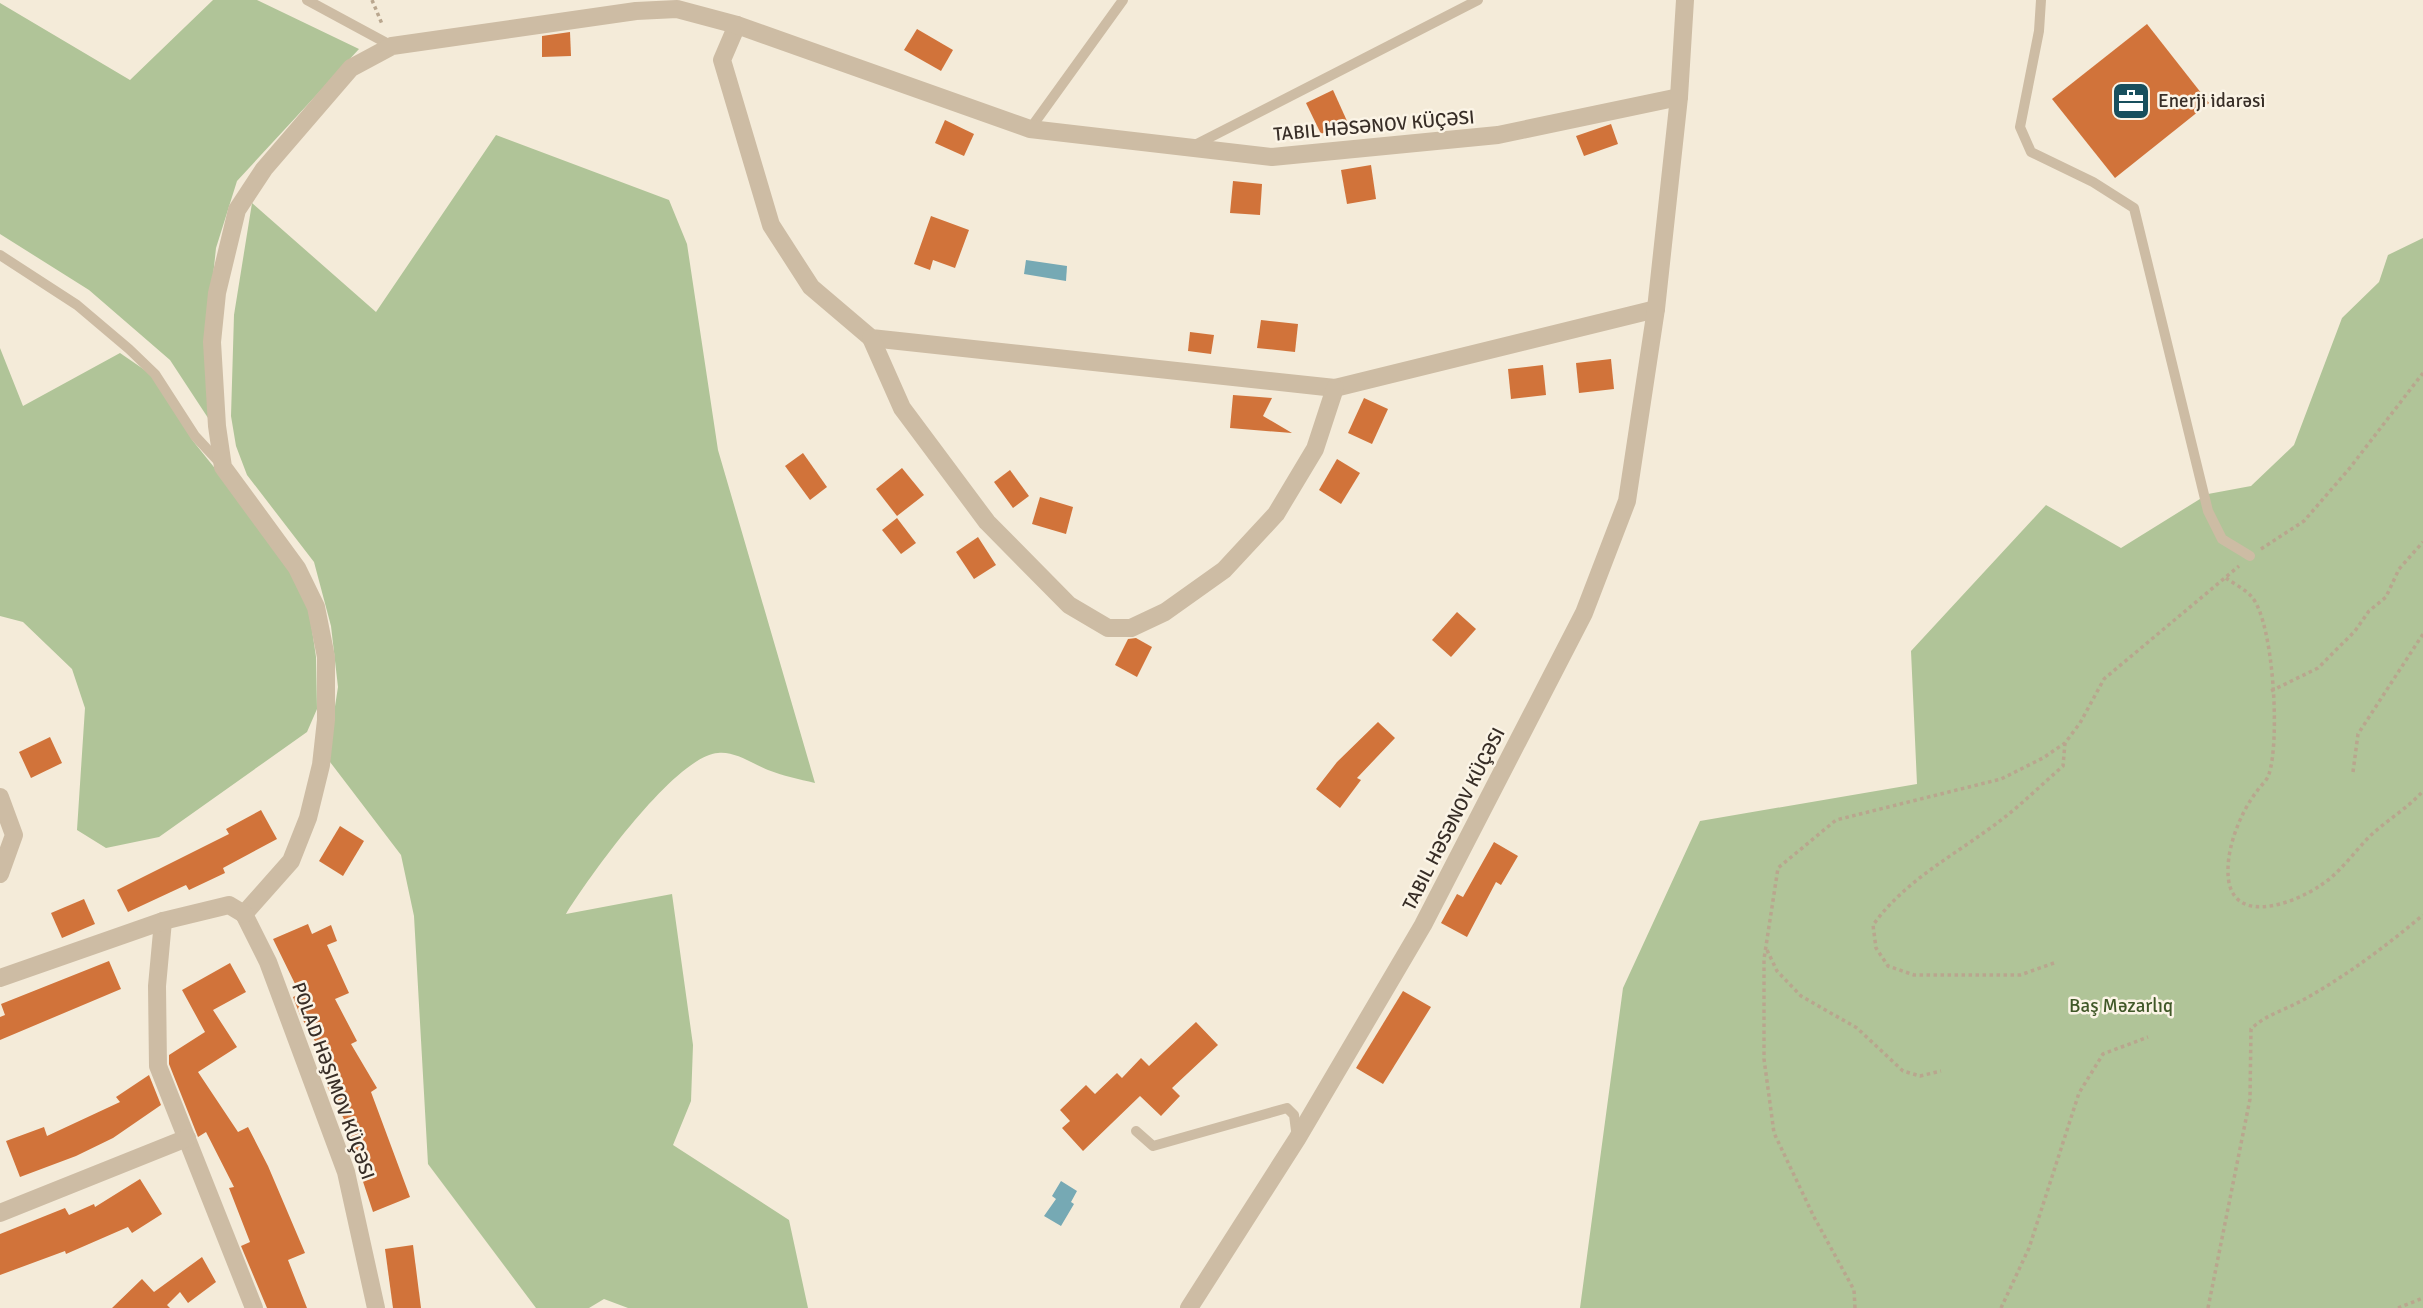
<svg xmlns="http://www.w3.org/2000/svg" width="2423" height="1308" viewBox="0 0 2423 1308" font-family="Signika,sans-serif">
<rect width="100%" height="100%" fill="#f4ebd9"/>
<g fill="#b0c498">
<polygon points="213,0 257,0 359,49 237,181 216,248 208,324 212,424 170,360 89,290 0,234 0,3 130,80"/>
<path d="M496,135L669,200L687,244L718,450L815,783C799,779 783,776 768,770C753,764 735,751 718,753C675,756 588,878 566,914L672,894L693,1045L691,1101L673,1145L789,1220L808,1308H628L604,1299L589,1308H536L428,1164L414,916L401,855L327,758L338,687L331,626L314,562L247,475L236,446L231,416L234,315L252,203L376,312Z"/>
<polygon points="2423,238 2423,1308 1580,1308 1623,988 1700,821 1917,784 1911,651 2046,505 2121,548 2208,494 2251,486 2294,445 2342,318 2379,282 2388,255"/>
<polygon points="0,348 23,406 120,353 152,375 193,441 274,542 309,609 316,657 317,709 307,732 159,837 106,848 77,830 85,708 72,669 23,622 0,616"/>
</g>
<g fill="#76a9b4">
<polygon points="1026,260 1067,266 1066,281 1024,274"/>
<polygon points="1061,1181 1077,1191 1071,1202 1074,1204 1061,1226 1044,1216 1056,1199 1052,1196"/>
</g>
<g fill="#d1733a">
<polygon points="2147,24 2209,103 2115,178 2052,99"/>
<polygon points="917,29 953,50 941,71 904,50"/>
<polygon points="570,32 571,56 542,57 542,36"/>
<polygon points="1333,90 1347,121 1321,134 1306,103"/>
<polygon points="945,120 974,134 964,156 935,143"/>
<polygon points="1611,124 1618,144 1584,156 1576,136"/>
<polygon points="1371,165 1376,199 1347,204 1341,170"/>
<polygon points="1233,181 1262,184 1260,215 1230,213"/>
<polygon points="931,216 969,230 955,268 933,260 930,270 914,264"/>
<polygon points="1261,320 1298,324 1295,352 1257,348"/>
<polygon points="1190,332 1214,335 1211,354 1188,351"/>
<polygon points="1611,359 1614,389 1579,393 1576,363"/>
<polygon points="1543,365 1546,395 1511,399 1508,369"/>
<polygon points="1233,395 1272,398 1263,416 1292,433 1230,428"/>
<polygon points="1364,398 1388,409 1372,444 1348,433"/>
<polygon points="803,453 827,487 810,500 785,466"/>
<polygon points="1337,459 1360,473 1341,504 1319,490"/>
<polygon points="902,468 924,495 897,516 876,489"/>
<polygon points="1010,470 1029,496 1013,508 994,482"/>
<polygon points="1040,497 1073,507 1066,534 1032,524"/>
<polygon points="897,518 916,543 901,554 882,530"/>
<polygon points="978,537 996,565 974,579 956,552"/>
<polygon points="1457,612 1476,629 1451,657 1432,640"/>
<polygon points="1136,638 1152,647 1137,677 1115,665 1128,639"/>
<polygon points="1378,722 1395,738 1357,778 1361,780 1340,808 1316,789 1337,762"/>
<polygon points="50,737 62,763 31,778 19,752"/>
<polygon points="261,810 277,839 223,868 225,873 189,890 186,885 128,912 117,890 229,834 226,829"/>
<polygon points="340,826 364,841 343,876 319,861"/>
<polygon points="1494,842 1518,856 1501,885 1496,882 1467,937 1441,923 1457,894 1463,897"/>
<polygon points="84,899 95,924 62,938 51,913"/>
<polygon points="308,924 312,934 331,925 337,941 327,945 349,993 335,999 357,1041 351,1044 377,1088 371,1092 410,1197 373,1212 346,1130 349,1129 326,1084 336,1078 300,1015 293,997 300,994 273,939"/>
<polygon points="109,961 121,989 0,1040 0,1017 5,1015 1,1004"/>
<polygon points="230,963 246,992 213,1010 237,1047 198,1072 238,1132 248,1127 268,1166 305,1253 288,1260 307,1308 267,1308 241,1246 250,1242 229,1188 234,1187 206,1132 198,1137 169,1064 169,1055 205,1032 182,990"/>
<polygon points="1403,991 1431,1007 1383,1084 1356,1068"/>
<polygon points="1196,1022 1218,1045 1172,1088 1180,1096 1161,1116 1140,1096 1083,1151 1062,1128 1070,1121 1060,1110 1086,1085 1095,1094 1117,1073 1122,1078 1141,1058 1149,1066"/>
<polygon points="149,1075 161,1105 113,1138 76,1156 20,1177 6,1141 44,1127 47,1136 120,1102 116,1097"/>
<polygon points="140,1179 162,1214 132,1233 128,1227 66,1254 65,1251 0,1275 0,1234 65,1208 69,1215 94,1204 95,1207"/>
<polygon points="413,1245 421,1308 393,1308 385,1249"/>
<polygon points="202,1257 216,1282 188,1303 180,1292 167,1305 170,1308 112,1308 142,1279 154,1292"/>
</g>
<g fill="none" stroke-linecap="round" stroke-linejoin="round">
<g stroke="#b9a68e" stroke-width="3.5" stroke-dasharray="3.5 3.5" stroke-linecap="butt">
<polyline points="372,0 382,24"/>
<polyline points="2261,549 2304,521 2349,469 2423,373"/>
<path d="M2226,578C2234,584 2245,589 2252,597C2274,624 2280,741 2269,774C2267,781 2261,785 2257,791C2241,812 2228,844 2228,870C2227,928 2292,905 2321,885C2340,873 2354,852 2370,836C2387,820 2408,808 2423,791"/>
<polyline points="2271,691 2318,668 2355,631 2369,611 2386,597 2399,569 2423,542"/>
<polyline points="2353,772 2358,734 2423,634"/>
<polyline points="1767,950 1777,971 1801,996 1857,1028 1903,1071 1920,1076 1941,1071"/>
<path d="M2054,963L2020,975H1914L1888,966L1876,948L1873,925C1903,883 1949,858 1989,829C2016,810 2039,787 2063,766L2065,743"/>
<polyline points="1855,1308 1854,1290 1814,1217 1774,1133 1764,1059 1764,959 1778,868 1836,820 2001,779 2043,758 2065,743 2080,723 2104,679 2239,566"/>
<polyline points="2001,1308 2029,1248 2079,1093 2103,1054 2148,1037"/>
<path d="M2208,1308L2250,1099L2251,1029C2265,1015 2285,1010 2303,1000C2346,976 2385,947 2423,915"/>
<polyline points="2398,1308 2423,1298"/>
</g>
<g stroke="#cdbca4" stroke-width="10">
<polyline points="307,0 392,46"/>
<polyline points="2041,0 2039,31 2020,127 2031,152 2093,182 2134,208 2208,511 2222,539 2250,556"/>
<polyline points="1030,129 1123,0"/>
<polyline points="1195,145 1478,0"/>
<polyline points="0,255 77,305 129,349 155,374 195,436 221,464"/>
<polyline points="1136,1131 1153,1146 1287,1108 1294,1115 1297,1138"/>
</g>
<g stroke="#cdbca4" stroke-width="18">
<polyline points="737,25 722,60 771,225 811,287 871,338 1335,388 1656,309"/>
<polyline points="871,338 902,408 987,522 1069,605 1108,628 1131,628 1165,612 1224,570 1276,514 1315,449 1335,388"/>
<polyline points="0,797 14,835 0,874"/>
<polyline points="244,914 291,861 308,818 321,765 326,720 326,657 316,607 297,568 223,467 217,426 212,342 217,293 237,210 264,169 351,68 392,46 636,11 677,9 737,25 1030,129 1272,157 1498,135 1679,97"/>
<polyline points="244,914 268,962 346,1172 376,1308"/>
<polyline points="163,921 157,986 158,1066 254,1308"/>
<polyline points="0,978 163,921 229,905 244,914"/>
<polyline points="0,1213 187,1138"/>
<polyline points="1189,1308 1297,1139 1423,925 1584,613 1627,501 1656,309 1679,97 1685,0"/>
</g>
</g>
<defs>
<symbol id="office-square" viewBox="-11 -11 22 22"><rect x="-9" y="-9" width="18" height="18" rx="4" fill="#184f5d" stroke="#fbf4e6"/><path d="M-6-3h4V-5.5h4V-3h4V5H-6ZM-1-4.5V-3h2v-1.5ZM-6 0V1H6V0Z" fill="#fff"/></symbol>
</defs>
<g fill-rule="evenodd">
<use href="#office-square" x="2109" y="79" width="44" height="44"/>
</g>
<g text-anchor="middle" dominant-baseline="central" stroke-width="5" stroke-linejoin="round" paint-order="stroke">
<g font-size="19" fill="#382e27" stroke="#fbf4e6" text-anchor="start">
<text x="2158" y="101">Enerji idarəsi</text>
</g>
<g font-size="19" fill="#382e27" stroke="#fbf4e6">
<text transform="translate(1374 126) rotate(-5)">TABIL HƏSƏNOV KÜÇƏSI</text>
<text transform="translate(1454 819) rotate(-63)">TABIL HƏSƏNOV KÜÇƏSI</text>
<text transform="translate(333 1081) rotate(70)">POLAD HƏŞIMOV KÜÇƏSI</text>
</g>
<g font-size="19" fill="#405828" stroke="#fbf4e6">
<text x="2121" y="1006">Baş Məzarlıq</text>
</g>
</g>
</svg>
